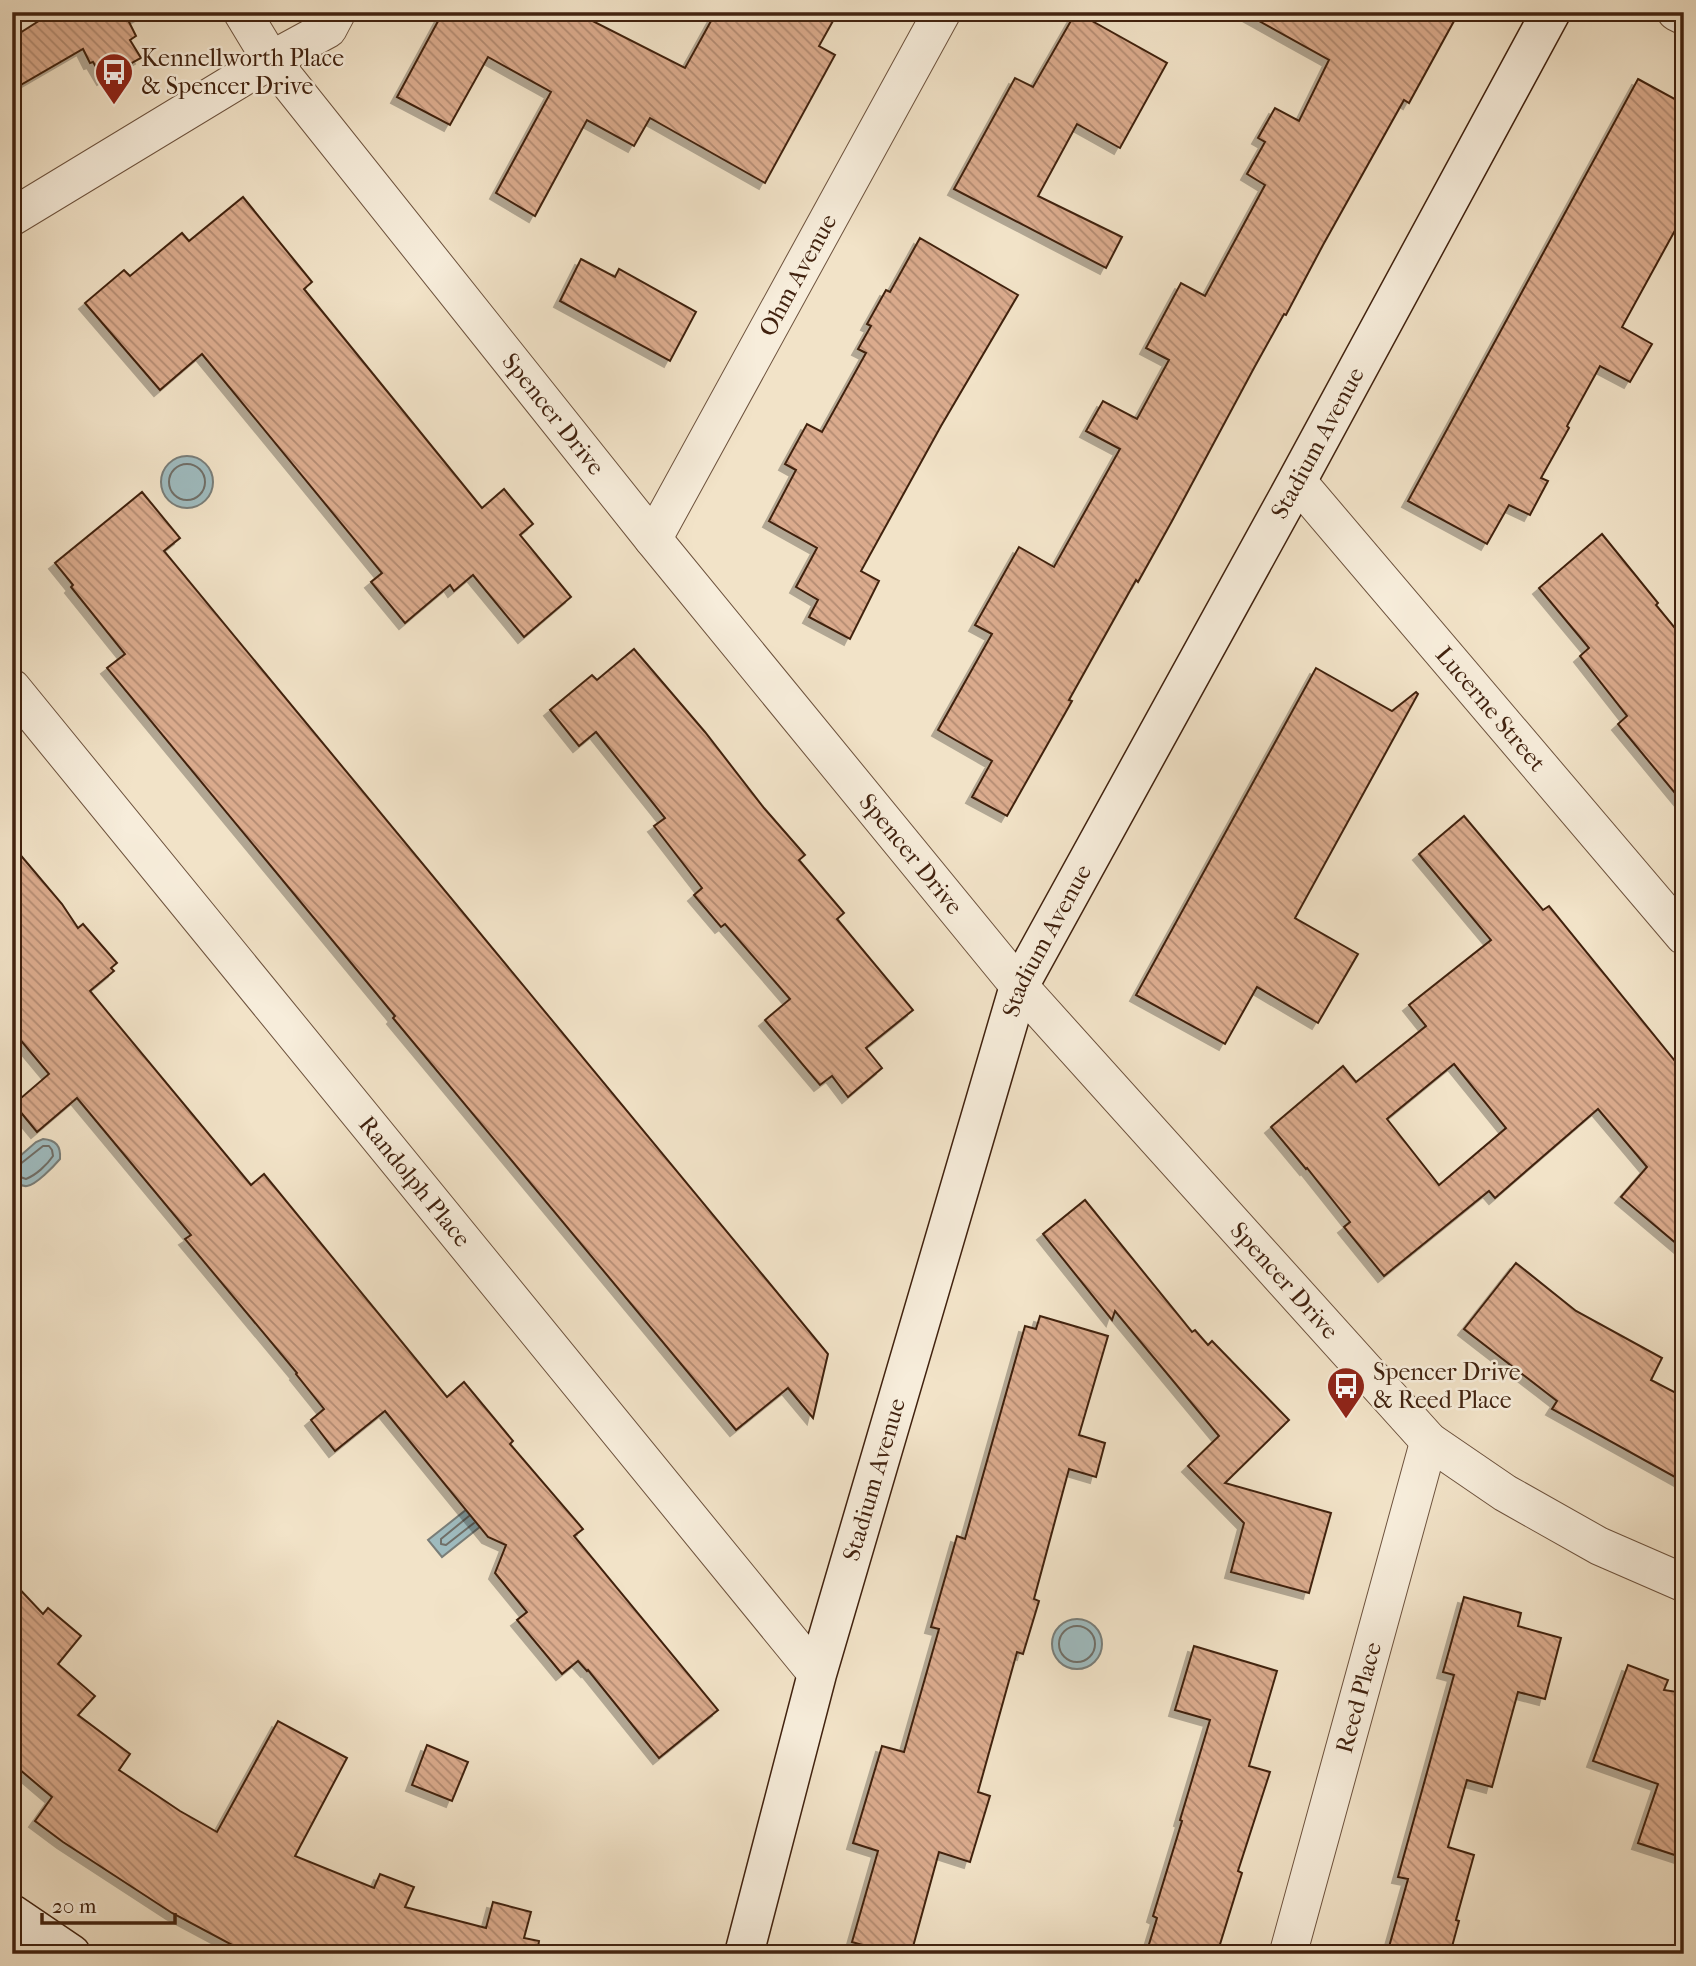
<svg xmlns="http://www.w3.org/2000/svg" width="1696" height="1966" viewBox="0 0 1696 1966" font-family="'IM FELL French Canon',serif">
<defs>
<pattern id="building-back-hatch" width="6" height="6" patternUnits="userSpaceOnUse" patternTransform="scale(1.75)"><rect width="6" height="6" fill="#dbab8d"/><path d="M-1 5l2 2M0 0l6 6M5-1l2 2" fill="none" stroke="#b38b72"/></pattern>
<filter id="shadow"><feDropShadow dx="-6" dy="6" stdDeviation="0" flood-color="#0004"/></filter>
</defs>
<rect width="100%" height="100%" fill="#f2e3c8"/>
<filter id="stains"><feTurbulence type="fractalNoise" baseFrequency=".00286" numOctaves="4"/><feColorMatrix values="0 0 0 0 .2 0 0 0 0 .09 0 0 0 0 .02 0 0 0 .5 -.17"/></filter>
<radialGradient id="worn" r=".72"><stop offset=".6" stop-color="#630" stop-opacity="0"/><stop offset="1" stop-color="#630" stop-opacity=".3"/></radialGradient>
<g fill="#9fbcc0" stroke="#797e79" stroke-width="2">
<circle cx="187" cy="482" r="26"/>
<path d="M43,1139C56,1140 61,1146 60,1159C54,1166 36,1185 27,1186C21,1187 16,1182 12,1178V1163L36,1142Z"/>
<polygon points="491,1490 505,1507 442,1557 428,1540"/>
<circle cx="1077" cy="1644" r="25"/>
</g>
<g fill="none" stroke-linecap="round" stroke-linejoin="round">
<g stroke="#706f68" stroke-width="2">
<circle cx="187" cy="482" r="18"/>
<path d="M12,1166L19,1165L43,1146H49L52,1150L53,1156C47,1165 36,1175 26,1179L12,1174"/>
<polyline points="469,1516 441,1539 441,1544 446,1545 474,1523"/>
<circle cx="1077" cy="1644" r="18"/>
</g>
</g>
<g fill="url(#building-back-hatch)" stroke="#41220f" stroke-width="2" fill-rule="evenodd" filter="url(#shadow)">
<polygon points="53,12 146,12 129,22 136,36 130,40 141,58 103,79 93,62 90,63 83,49 12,90 12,38"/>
<polygon points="443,12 575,12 685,68 716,12 838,12 819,46 835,55 765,183 650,118 634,146 587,120 535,216 496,193 551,92 488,57 450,125 397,97"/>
<polygon points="1076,12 1167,63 1120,148 1077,124 1038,196 1122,237 1106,268 954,189 1015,78 1033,87"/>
<polygon points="1243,12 1459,12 1409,103 1404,100 1323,245 1286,315 1284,314 1254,368 1172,521 1138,582 1136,580 1069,700 1072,701 1007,816 972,797 992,761 938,730 992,634 975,625 1019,547 1054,567 1120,449 1086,431 1103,401 1137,419 1169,360 1146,348 1181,283 1205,296 1265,185 1247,174 1265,142 1258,138 1275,108 1299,121 1329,60"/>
<polygon points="1638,79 1684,104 1684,214 1622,327 1652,344 1630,382 1600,366 1567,426 1569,428 1541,478 1548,481 1530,515 1509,505 1487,544 1408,501"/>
<polygon points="243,197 312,282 304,289 482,508 504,489 533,524 520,535 571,597 524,637 473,575 454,591 450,585 405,623 371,582 382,573 202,354 160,390 85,303 124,270 130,276 182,233 189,241"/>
<polygon points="920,238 1018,295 941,426 861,571 879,581 850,639 809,617 818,600 796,587 817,548 769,521 796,470 785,464 807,424 822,432 866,353 858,349 871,326 867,324 886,290 890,292"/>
<polygon points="581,259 615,277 619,269 696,312 670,361 560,301"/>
<polygon points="142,492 180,538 164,551 828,1354 813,1418 788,1388 736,1430 393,1018 395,1016 107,668 125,654 71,587 73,585 55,563"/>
<polygon points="1602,534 1658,603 1656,605 1684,639 1684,804 1618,724 1627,716 1580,656 1589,648 1539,588"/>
<polygon points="634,649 705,732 764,808 805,855 799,860 844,913 837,919 913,1010 866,1048 882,1068 848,1097 832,1076 820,1085 765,1020 790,999 725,924 721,927 694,895 702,888 654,826 665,818 596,732 579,746 550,710 592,675 597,680"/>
<polygon points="1316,668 1392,711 1416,692 1418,694 1295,918 1358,954 1318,1023 1257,987 1225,1044 1136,995"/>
<path d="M1464,816L1543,910L1549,906L1684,1072V1250L1621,1197L1647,1167L1598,1109L1495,1198L1489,1191L1384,1276L1344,1227L1350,1222L1307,1168L1306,1169L1271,1127L1343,1066L1356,1082L1426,1026L1409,1005L1491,940L1419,854ZM1454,1064L1506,1128L1439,1185L1387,1119Z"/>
<polygon points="12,845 62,904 78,928 83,924 117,963 111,968 114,971 90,991 251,1185 264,1174 447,1397 464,1382 513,1441 510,1444 583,1529 574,1536 718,1710 659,1758 588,1670 587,1671 578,1661 562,1674 517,1620 527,1612 495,1573 506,1545 488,1537 385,1411 335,1451 311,1420 324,1409 296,1374 297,1373 185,1239 191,1235 77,1098 37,1132 14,1104 49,1074 12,1030"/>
<polygon points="1085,1200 1192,1332 1195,1330 1208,1345 1212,1341 1289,1420 1225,1483 1331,1513 1309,1593 1231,1572 1244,1523 1188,1466 1219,1436 1115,1311 1112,1320 1043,1234"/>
<polygon points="1516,1263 1576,1311 1662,1358 1651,1380 1684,1397 1684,1482 1552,1409 1557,1401 1464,1329"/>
<polygon points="1040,1316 1108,1336 1079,1435 1105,1443 1096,1477 1069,1469 1034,1599 1039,1601 1023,1654 1017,1652 978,1792 990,1796 970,1862 939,1852 911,1954 894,1954 852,1942 878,1851 853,1843 882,1746 904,1752 939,1629 931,1627 957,1536 965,1539 1025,1326 1036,1329"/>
<polygon points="12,1581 43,1614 48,1608 81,1636 58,1664 95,1696 78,1715 130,1754 119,1770 180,1811 217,1832 278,1721 347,1758 295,1856 374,1888 380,1874 414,1887 405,1907 486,1928 493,1902 531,1912 524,1938 539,1941 537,1954 249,1954 172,1913 63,1842 35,1821 52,1797 12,1763"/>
<polygon points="1464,1597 1521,1613 1518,1626 1561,1638 1545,1699 1518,1692 1492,1787 1467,1780 1448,1847 1474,1855 1456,1920 1459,1921 1450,1954 1387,1954 1408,1879 1398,1877 1454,1675 1443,1672"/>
<polygon points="1194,1646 1277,1671 1249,1766 1270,1772 1238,1871 1242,1873 1217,1954 1146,1954 1157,1918 1153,1916 1182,1821 1180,1820 1210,1720 1175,1710"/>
<polygon points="1628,1665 1668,1680 1664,1690 1684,1693 1684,1858 1638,1843 1658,1784 1593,1761"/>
<polygon points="427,1745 468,1762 452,1801 412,1785"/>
</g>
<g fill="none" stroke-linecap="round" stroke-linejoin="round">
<defs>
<g id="street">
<path id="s1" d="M242,12L271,60L653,539L1019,986L1429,1441L1505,1493L1599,1546L1684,1583"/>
<polyline points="1676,12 1684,16"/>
<polyline points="12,217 271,60 328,29 337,12"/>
<path id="s2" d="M1297,481L1684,936"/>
<path id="s3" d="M653,539L942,12"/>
<path id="s4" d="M12,688L817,1674"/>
<path id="s5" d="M1288,1954L1429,1441"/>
</g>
<g id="secondary">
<polyline points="12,1914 71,1954"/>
<path id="s6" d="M744,1954L817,1674L1019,986L1297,481L1551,12"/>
</g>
</defs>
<use href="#street" stroke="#6d523d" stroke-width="39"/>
<use href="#secondary" stroke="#41220f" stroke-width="41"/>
<use href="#street" stroke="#f7eddb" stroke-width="37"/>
<use href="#secondary" stroke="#f7eddb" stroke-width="38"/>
</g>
<defs>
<symbol id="bus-pin" viewBox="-11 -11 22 30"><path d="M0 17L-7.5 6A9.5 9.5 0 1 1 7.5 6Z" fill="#8f2418" stroke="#f7eddb"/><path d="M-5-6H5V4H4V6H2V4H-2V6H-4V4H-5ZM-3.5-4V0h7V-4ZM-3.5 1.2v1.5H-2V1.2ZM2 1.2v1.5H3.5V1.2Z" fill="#fff"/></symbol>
</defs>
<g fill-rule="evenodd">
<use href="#bus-pin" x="92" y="50" width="44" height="60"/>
<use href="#bus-pin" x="1324" y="1364" width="44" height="60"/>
</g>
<g text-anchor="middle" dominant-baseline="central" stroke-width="5" stroke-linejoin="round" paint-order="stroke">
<g font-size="24" fill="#41220f" stroke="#f7eddb" text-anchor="start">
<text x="141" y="58">Kennellworth Place<tspan x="141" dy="28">&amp; Spencer Drive</tspan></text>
<text x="1373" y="1372">Spencer Drive<tspan x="1373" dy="28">&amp; Reed Place</tspan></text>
</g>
<g font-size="24" fill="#41220f" stroke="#f7eddb">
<text stroke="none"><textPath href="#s3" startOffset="301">Ohm Avenue</textPath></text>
<text stroke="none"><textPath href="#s1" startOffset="509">Spencer Drive</textPath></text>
<text stroke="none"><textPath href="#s6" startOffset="1626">Stadium Avenue</textPath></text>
<text stroke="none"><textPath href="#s2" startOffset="299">Lucerne Street</textPath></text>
<text stroke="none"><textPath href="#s1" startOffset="1076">Spencer Drive</textPath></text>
<text stroke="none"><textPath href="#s6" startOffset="1059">Stadium Avenue</textPath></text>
<text stroke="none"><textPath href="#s4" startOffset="637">Randolph Place</textPath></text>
<text stroke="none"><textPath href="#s1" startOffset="1643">Spencer Drive</textPath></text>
<text stroke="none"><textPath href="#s6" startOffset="492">Stadium Avenue</textPath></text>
<text stroke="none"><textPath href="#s5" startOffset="266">Reed Place</textPath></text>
</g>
</g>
<rect width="1696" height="1966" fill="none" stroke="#f2e3c8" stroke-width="42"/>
<rect x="14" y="14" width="1668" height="1938" fill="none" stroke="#41220f" stroke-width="3.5"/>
<rect x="21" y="21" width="1654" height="1924" fill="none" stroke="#41220f" stroke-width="2"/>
<path d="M42 1913v10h133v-10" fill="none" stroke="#41220f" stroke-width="3.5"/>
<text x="52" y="1913" font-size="21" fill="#41220f" stroke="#f7eddb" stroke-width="5" paint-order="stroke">20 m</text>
<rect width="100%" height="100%" filter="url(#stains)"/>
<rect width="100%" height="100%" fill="url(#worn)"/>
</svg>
